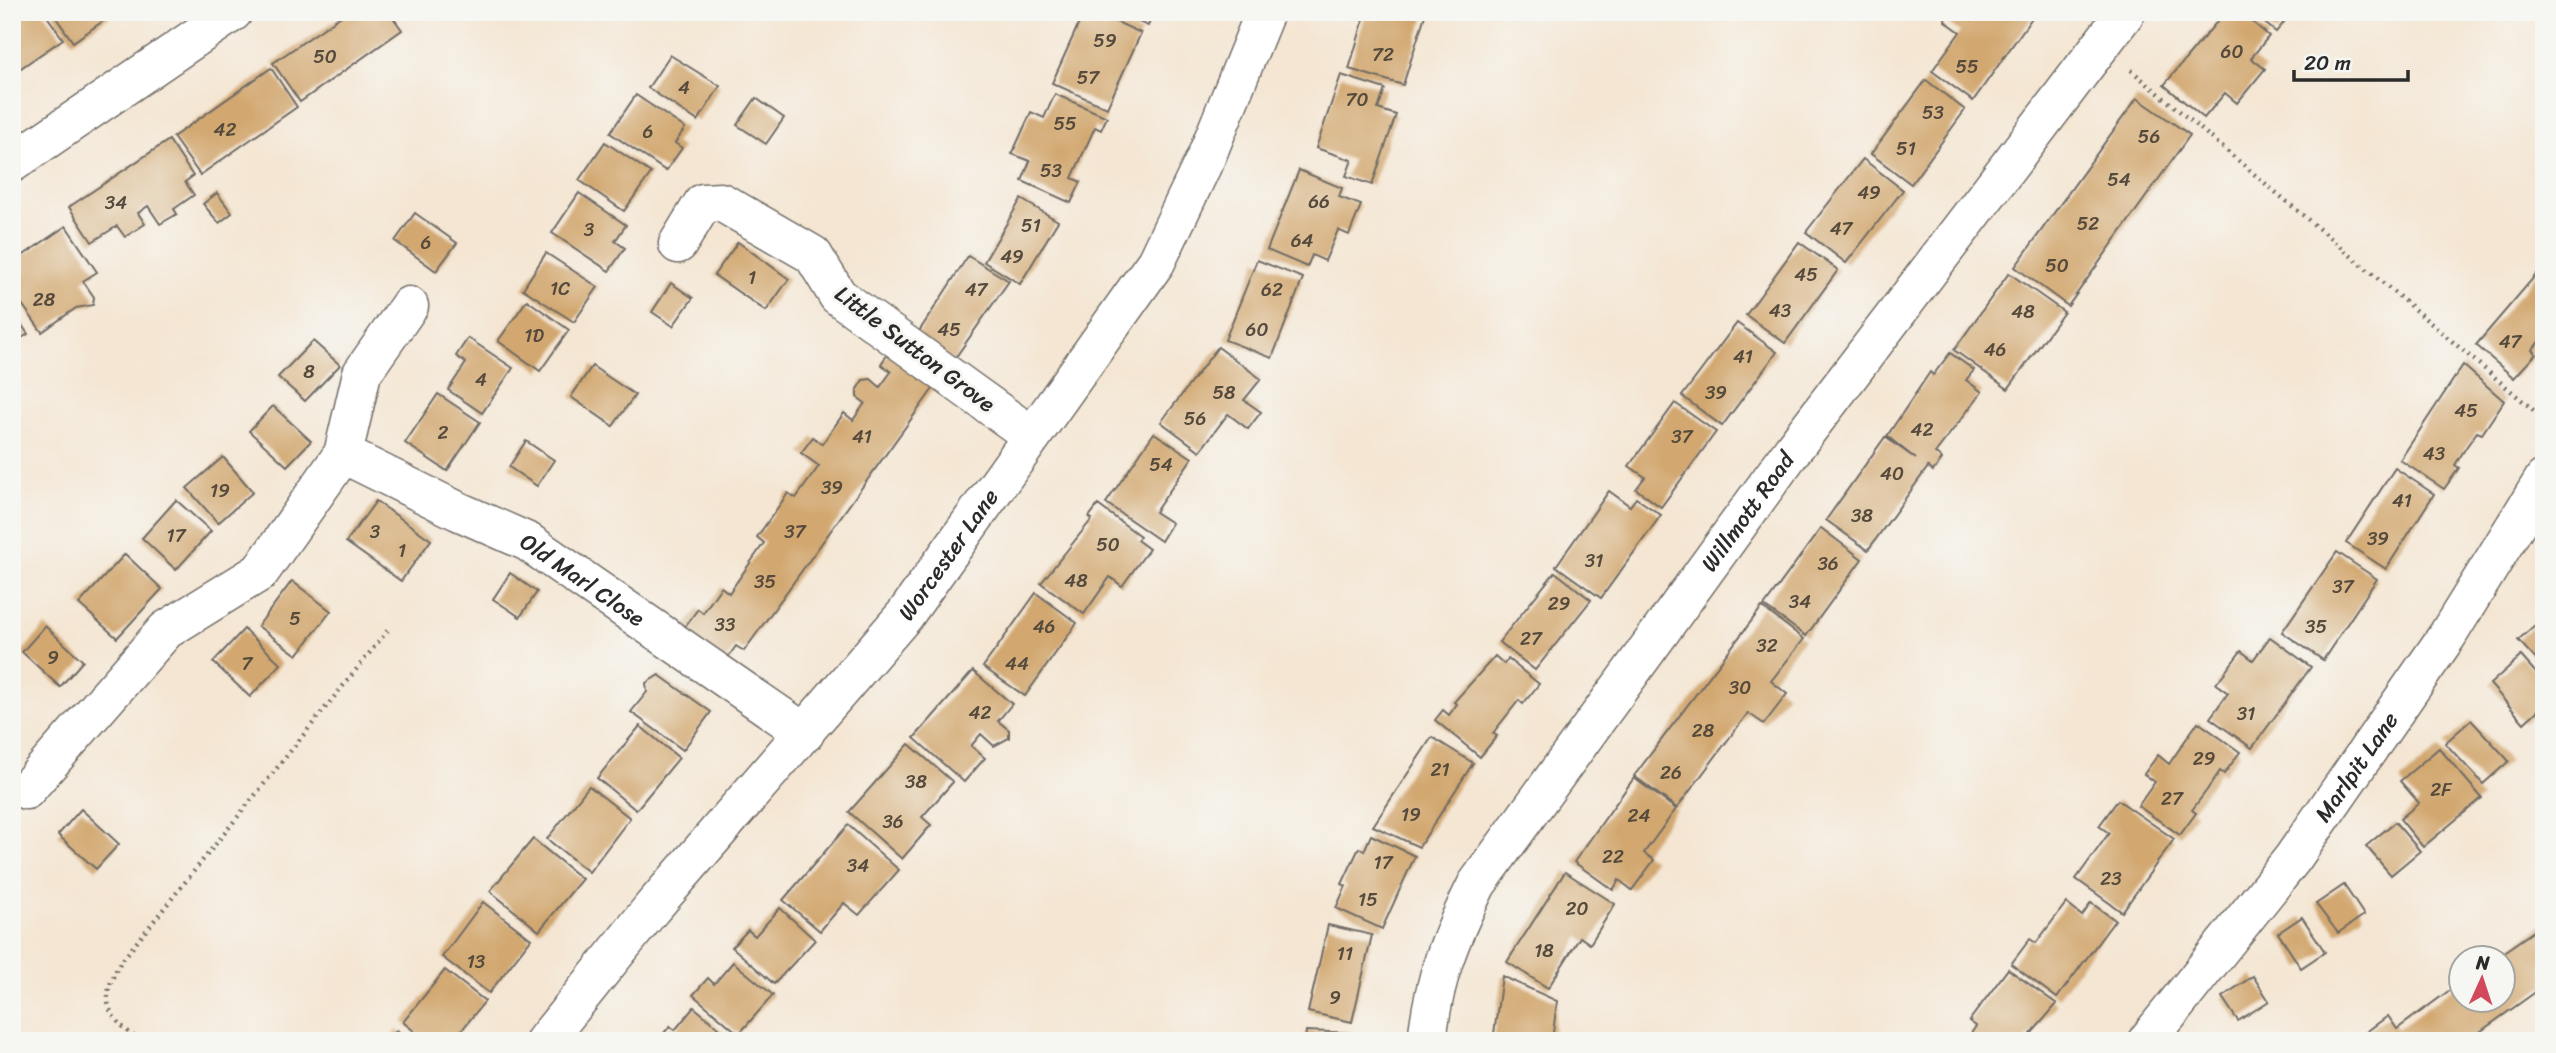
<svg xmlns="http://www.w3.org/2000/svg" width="2556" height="1053" viewBox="0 0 2556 1053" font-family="Sriracha,sans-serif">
<rect width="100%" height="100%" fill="#f6f6f2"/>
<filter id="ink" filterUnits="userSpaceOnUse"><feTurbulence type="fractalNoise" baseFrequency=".0143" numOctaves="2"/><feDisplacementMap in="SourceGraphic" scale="14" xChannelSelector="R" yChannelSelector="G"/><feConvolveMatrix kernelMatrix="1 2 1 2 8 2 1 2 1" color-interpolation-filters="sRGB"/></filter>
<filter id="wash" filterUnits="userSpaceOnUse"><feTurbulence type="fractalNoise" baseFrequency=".00686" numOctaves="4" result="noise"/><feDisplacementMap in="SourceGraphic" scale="28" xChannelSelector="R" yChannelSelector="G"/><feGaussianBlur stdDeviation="1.57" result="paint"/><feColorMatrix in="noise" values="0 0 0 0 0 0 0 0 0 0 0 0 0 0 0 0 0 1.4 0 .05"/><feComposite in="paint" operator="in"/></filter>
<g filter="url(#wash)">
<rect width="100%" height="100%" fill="#f4e6d3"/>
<g id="blocks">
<g fill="#d2a76f">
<polygon points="20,12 44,12 63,39 12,74 12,18"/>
<polygon points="52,12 116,12 73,42"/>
<polygon points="347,12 389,12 402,30 300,102 273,63"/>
<polygon points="1084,12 1095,12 1141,33 1107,108 1052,83"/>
<polygon points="1115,12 1154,12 1148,26"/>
<polygon points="1366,12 1426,12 1403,85 1349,69"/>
<polygon points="1946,12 1962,12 1972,20 1978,12 2036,12 1973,101 1932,71 1960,32 1945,21"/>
<polygon points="2225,12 2241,12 2269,36 2251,58 2265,69 2237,103 2225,93 2204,118 2164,85"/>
<polygon points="2251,12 2292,12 2276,32"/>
<polygon points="670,55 720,86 698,121 648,88"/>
<polygon points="271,68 297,107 200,175 173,137"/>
<polygon points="1341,75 1385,89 1378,109 1396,115 1372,185 1346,176 1352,160 1316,148"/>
<polygon points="1926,80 1965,110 1911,184 1871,154"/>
<polygon points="1055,94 1107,117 1101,130 1095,127 1072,178 1081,182 1071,203 1022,181 1030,161 1012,154 1031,112 1044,118"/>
<polygon points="636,95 685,128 675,143 682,148 666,171 610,133"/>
<polygon points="756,98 784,118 766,144 737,125"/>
<polygon points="2137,98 2190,135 2068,306 2015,267"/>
<polygon points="169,140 193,176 185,182 194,195 174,209 177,214 160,224 148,206 138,213 145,224 125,237 117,226 92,242 69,207"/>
<polygon points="605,142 651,173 624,211 579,180"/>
<polygon points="1863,159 1903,190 1846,263 1806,232"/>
<polygon points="1299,170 1342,188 1339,197 1361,205 1349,235 1338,230 1325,261 1312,255 1307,267 1267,250"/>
<polygon points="217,193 232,213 219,223 203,204"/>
<polygon points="579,193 626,225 615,241 625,248 609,271 552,233"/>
<polygon points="1021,199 1058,221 1020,284 984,262"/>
<polygon points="415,213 457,243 436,271 395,241"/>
<polygon points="66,226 97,272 83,281 94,297 93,305 76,308 42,332 12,290 12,263"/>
<polygon points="738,242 789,279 766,311 714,275"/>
<polygon points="1799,242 1838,270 1785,343 1746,315"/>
<polygon points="546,253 598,287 574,322 523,289"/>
<polygon points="968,256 1009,281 953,361 916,336"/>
<polygon points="1257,260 1303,278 1272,358 1225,340"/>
<polygon points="2540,270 2544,273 2544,336 2532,350 2536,354 2514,378 2476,345"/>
<polygon points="2009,273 2064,312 2008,389 1954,350"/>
<polygon points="671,283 693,298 673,326 652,312"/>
<polygon points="527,300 569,330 540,371 498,341"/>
<polygon points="12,311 28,334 12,344"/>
<polygon points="1737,323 1777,352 1722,426 1682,396"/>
<polygon points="468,338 513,368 482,413 448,390 466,363 456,356"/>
<polygon points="313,341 340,365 305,401 278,377"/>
<polygon points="1218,347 1261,379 1244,400 1261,412 1248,429 1228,414 1200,451 1161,422"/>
<polygon points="889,352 935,386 744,651 736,646 726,660 683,629 698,609 703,613 721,587 729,593 764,543 757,537 788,493 796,498 819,466 801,453 813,437 822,444 844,413 853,420 865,403 857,397 857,389 863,380 871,379 880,387 891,372 881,364"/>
<polygon points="1950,353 1974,370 1966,380 1982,392 1935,453 1942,459 1933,471 1928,467 1868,550 1826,520 1885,437 1916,459 1887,436 1930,372 1933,375"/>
<polygon points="2463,365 2504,401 2482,434 2477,432 2467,446 2455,465 2459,468 2444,489 2400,460"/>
<polygon points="592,366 635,395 613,426 571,397"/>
<polygon points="438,394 480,422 447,471 405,443"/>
<polygon points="1675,403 1716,432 1661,507 1636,489 1645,477 1629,466"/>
<polygon points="273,406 311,441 287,466 249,431"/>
<polygon points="1154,433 1192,458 1155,512 1172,523 1161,541 1106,503"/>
<polygon points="526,441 554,460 537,486 509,467"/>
<polygon points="223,457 253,492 218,523 187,488"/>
<polygon points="2395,468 2434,494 2386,569 2346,543"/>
<polygon points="1609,491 1630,506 1636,498 1661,515 1601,598 1556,566"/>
<polygon points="176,500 211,531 176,570 142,538"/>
<polygon points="376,501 431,540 401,581 346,542"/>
<polygon points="1098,505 1140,536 1137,540 1149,549 1122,586 1110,577 1084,614 1041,583 1092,519 1089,517"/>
<polygon points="1821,528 1862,559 1806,636 1764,606"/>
<polygon points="2337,552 2377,579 2323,660 2282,632"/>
<polygon points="125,554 162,589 117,638 79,604"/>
<polygon points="1555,572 1591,600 1535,670 1499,642"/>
<polygon points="510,573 537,592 520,617 493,599"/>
<polygon points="292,581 331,611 297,655 258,626"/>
<polygon points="1036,593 1077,623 1025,696 983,667"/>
<polygon points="1762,607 1804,639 1771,681 1787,694 1764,724 1748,713 1677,808 1634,776"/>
<polygon points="2544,617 2544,668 2518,640"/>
<polygon points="45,626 83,661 60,687 22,652"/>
<polygon points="244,629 281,664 250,697 213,662"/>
<polygon points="2270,637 2311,667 2252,748 2210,718 2228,693 2216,684 2241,651 2253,660"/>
<polygon points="1495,656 1504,664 1508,659 1539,684 1523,704 1519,700 1493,733 1497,736 1480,757 1435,720 1443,710 1449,715 1457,704 1454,702"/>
<polygon points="2521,656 2544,682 2544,705 2524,723 2490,684"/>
<polygon points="973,671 1012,704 998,721 1009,730 1009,738 994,746 981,734 971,746 985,758 964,782 914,738"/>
<polygon points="659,675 711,712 683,750 631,712 647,692 646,683"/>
<polygon points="2471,720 2509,761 2483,784 2445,743"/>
<polygon points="2198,722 2240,752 2224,774 2220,771 2207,790 2192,810 2196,813 2180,835 2138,806 2155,782 2144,774 2158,755 2169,764"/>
<polygon points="640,726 679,758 636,810 597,778"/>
<polygon points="1432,737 1473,763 1419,847 1373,826"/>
<polygon points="909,744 953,782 922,817 931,825 902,859 849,812"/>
<polygon points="2439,748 2482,798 2423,847 2400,819 2419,803 2400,781"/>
<polygon points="1634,778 1676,809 1644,853 1654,860 1632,890 1619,880 1613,890 1574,862"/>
<polygon points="589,786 630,818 589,872 547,839"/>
<polygon points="2118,800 2174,839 2122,912 2076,879 2109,833 2099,826"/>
<polygon points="81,809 119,844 96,869 58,835"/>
<polygon points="2395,822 2420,851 2391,875 2366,846"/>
<polygon points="848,825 899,870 859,915 844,903 820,931 783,900"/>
<polygon points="1371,835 1415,856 1382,929 1336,908 1346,886 1342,884 1359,848 1364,851"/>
<polygon points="533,839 582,879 539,931 490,891"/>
<polygon points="1565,872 1615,904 1590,944 1580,937 1548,988 1507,962"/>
<polygon points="2344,885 2364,915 2338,933 2316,904"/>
<polygon points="483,902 531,939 489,993 442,957"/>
<polygon points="2066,903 2082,916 2091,903 2115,920 2057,998 2011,964 2030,939 2036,943"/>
<polygon points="780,908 815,940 774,984 732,947 748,930 755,936"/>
<polygon points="2302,917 2325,952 2301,968 2278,933"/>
<polygon points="2544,924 2544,986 2467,1041 2354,1041 2388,1016 2397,1029 2461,982 2462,1000 2504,1000 2504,958 2495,958"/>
<polygon points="1328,925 1372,935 1352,1022 1308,1012"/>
<polygon points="733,962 773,995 739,1034 693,995 708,978 714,984"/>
<polygon points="2008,969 2057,1004 2025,1041 1966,1041 1976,1026 1969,1021"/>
<polygon points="445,970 485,1001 453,1041 426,1041 403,1022"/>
<polygon points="1502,976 1557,1001 1552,1041 1493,1041"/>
<polygon points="2253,976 2269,1001 2238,1021 2222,997"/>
<polygon points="694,1007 734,1041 657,1041 670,1026 675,1030"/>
<polygon points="397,1030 410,1041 387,1041"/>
<polygon points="1306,1031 1353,1033 1353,1041 1305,1041"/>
</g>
</g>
</g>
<g filter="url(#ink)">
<use href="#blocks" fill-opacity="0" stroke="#716c66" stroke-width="2"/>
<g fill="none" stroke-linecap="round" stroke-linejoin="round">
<defs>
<g id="minor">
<polyline points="12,163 233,12"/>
<polyline points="678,244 703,203 721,202 813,255 838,296 1032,436"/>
<path id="s1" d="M343,454L458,511L528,542L805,733"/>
<polyline points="26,790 166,630 260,572 343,454 362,373 409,306"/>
<path id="s2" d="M545,1041L652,908L905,615L1156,262L1207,155L1265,12"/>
<path id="s3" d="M1427,1041C1434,978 1449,940 1477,884L1793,449L2126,12"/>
<path id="s4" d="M2147,1041L2293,858L2447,636L2544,479"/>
</g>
</defs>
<use href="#minor" stroke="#716c66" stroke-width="41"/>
<g stroke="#716c66" stroke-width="4.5" stroke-dasharray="2 5" stroke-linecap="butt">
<polyline points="2064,12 2074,21"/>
<polyline points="2131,70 2544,419"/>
<path d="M140,1041C105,1015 99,1001 120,963L388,630"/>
</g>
<use href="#minor" stroke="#fff" stroke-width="38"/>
</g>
</g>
<g text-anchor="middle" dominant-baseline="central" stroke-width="6" stroke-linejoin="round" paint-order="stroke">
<g font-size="19" fill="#554a3c">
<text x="1105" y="40">59</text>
<text x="2232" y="51">60</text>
<text x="1383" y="54">72</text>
<text x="325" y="56">50</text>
<text x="1967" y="66">55</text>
<text x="1088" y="77">57</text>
<text x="684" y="87">4</text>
<text x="1357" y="99">70</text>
<text x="1933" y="112">53</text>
<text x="1065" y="123">55</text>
<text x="225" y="129">42</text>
<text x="648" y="131">6</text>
<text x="2149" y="136">56</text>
<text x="1906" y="148">51</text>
<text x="1051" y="170">53</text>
<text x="2119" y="179">54</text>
<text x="1869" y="192">49</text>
<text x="1319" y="201">66</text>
<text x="116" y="202">34</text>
<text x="2088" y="223">52</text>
<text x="1031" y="225">51</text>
<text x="1841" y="228">47</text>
<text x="589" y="229">3</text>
<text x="1302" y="240">64</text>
<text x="426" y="242">6</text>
<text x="1012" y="256">49</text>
<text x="2057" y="265">50</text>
<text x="1806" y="274">45</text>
<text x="752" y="277">1</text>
<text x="560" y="288">1C</text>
<text x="976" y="289">47</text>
<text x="1272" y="289">62</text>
<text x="44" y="299">28</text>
<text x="1780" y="310">43</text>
<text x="2023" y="311">48</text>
<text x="949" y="329">45</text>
<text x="1257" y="329">60</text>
<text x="534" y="335">1D</text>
<text x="2510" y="341">47</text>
<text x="1995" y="349">46</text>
<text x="1743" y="356">41</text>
<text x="309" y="371">8</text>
<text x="481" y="379">4</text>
<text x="1224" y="392">58</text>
<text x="1716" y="392">39</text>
<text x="2466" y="410">45</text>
<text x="1195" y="418">56</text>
<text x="1922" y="429">42</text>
<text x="443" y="432">2</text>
<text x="862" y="436">41</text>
<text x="1682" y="436">37</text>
<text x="2434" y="453">43</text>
<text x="1161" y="464">54</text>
<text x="1892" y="473">40</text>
<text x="832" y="487">39</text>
<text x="220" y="490">19</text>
<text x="2402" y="500">41</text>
<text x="1862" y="515">38</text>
<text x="375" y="531">3</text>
<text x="795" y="531">37</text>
<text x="176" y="535">17</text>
<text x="2378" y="538">39</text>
<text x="1108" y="544">50</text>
<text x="402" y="550">1</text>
<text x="1594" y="560">31</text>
<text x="1828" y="563">36</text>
<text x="1076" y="580">48</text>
<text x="765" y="581">35</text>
<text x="2343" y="586">37</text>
<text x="1800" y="601">34</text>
<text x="1559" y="603">29</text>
<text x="295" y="618">5</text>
<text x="725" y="624">33</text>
<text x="1044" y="626">46</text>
<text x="2316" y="626">35</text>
<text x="1531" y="638">27</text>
<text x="1767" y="645">32</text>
<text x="53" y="657">9</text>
<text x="247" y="663">7</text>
<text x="1017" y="663">44</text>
<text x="1740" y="687">30</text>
<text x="980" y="712">42</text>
<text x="2246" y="713">31</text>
<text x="1703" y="730">28</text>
<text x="2204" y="758">29</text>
<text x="1440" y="769">21</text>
<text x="1671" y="772">26</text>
<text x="916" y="781">38</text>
<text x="2441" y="789">2F</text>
<text x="2172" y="798">27</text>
<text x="1411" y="814">19</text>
<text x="1639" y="815">24</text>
<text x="893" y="821">36</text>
<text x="1613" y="856">22</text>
<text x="1383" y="862">17</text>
<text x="858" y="865">34</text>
<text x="2111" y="878">23</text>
<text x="1368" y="899">15</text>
<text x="1577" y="908">20</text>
<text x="1544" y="950">18</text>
<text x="1345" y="953">11</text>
<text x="476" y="961">13</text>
<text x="1335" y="997">9</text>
</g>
<g font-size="23" fill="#2b2b2b" stroke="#f6f6f2">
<text transform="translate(915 349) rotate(37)">Little Sutton Grove</text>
<text stroke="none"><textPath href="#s3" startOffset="626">Willmott Road</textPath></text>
<text stroke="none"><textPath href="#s2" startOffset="632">Worcester Lane</textPath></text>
<text stroke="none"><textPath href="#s1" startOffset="271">Old Marl Close</textPath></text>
<text stroke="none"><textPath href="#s4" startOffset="345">Marlpit Lane</textPath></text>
</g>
</g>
<rect width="2556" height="1053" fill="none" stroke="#f6f6f2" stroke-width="42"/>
<g transform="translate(2482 979) rotate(3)"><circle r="33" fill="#f6f6f2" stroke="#a5a5a2" stroke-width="2"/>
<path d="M0-5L12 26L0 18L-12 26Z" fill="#d1495b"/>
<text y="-10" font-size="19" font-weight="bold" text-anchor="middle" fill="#2b2b2b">N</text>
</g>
<path d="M2294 70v10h114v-10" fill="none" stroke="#2b2b2b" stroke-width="3.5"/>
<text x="2304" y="70" font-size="21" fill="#2b2b2b" stroke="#f6f6f2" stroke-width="5" paint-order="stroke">20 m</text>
</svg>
